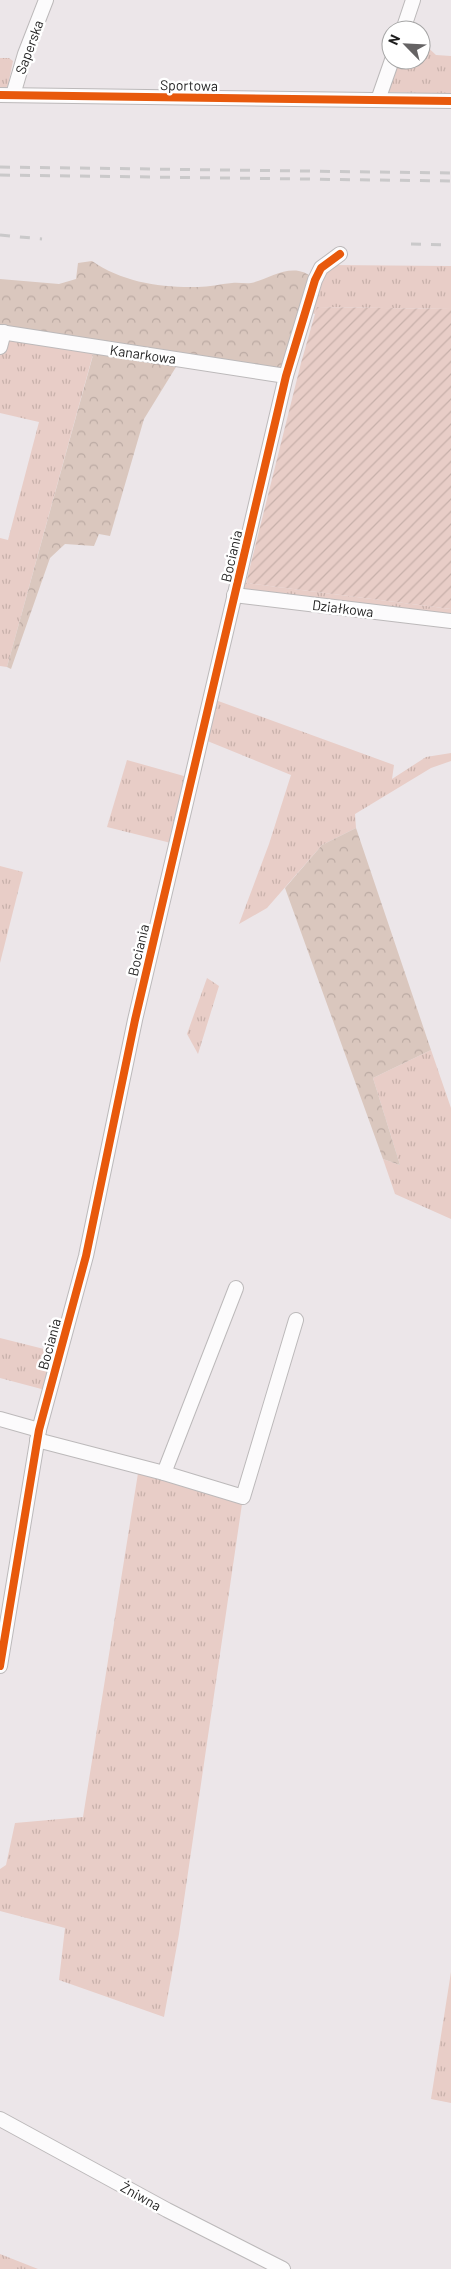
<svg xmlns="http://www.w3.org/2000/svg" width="451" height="2269" viewBox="0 0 451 2269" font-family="Barlow,sans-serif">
<defs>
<pattern id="grass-tufts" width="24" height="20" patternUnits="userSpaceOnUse" patternTransform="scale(1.25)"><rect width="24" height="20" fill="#e8cdc7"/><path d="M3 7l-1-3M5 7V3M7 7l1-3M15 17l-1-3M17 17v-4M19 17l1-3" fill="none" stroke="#c7b0aa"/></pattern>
<pattern id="forest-crowns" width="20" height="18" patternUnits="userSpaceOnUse" patternTransform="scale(1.25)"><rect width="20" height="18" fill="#dac7be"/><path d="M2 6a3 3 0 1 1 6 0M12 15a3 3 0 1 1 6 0" fill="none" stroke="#bbaaa3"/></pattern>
<pattern id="garden-furrows" width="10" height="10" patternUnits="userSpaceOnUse" patternTransform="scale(1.25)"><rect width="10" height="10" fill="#e8cdc7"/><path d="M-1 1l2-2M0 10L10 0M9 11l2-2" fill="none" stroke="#c7b0aa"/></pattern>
</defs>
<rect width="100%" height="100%" fill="#ece6e9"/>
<g fill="url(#grass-tufts)">
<polygon points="421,41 436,55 451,56 451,94 388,92 392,60 421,60"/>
<polygon points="0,58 9,58 13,61 8,85 6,88 0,90"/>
<polygon points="329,265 451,266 451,309 318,307 315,314 305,311"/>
<polygon points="4,332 95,347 7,667 0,666 0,538 8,540 39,422 0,413 0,347"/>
<polygon points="246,583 451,609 451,621 234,595 237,585"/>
<polygon points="210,698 394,765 392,779 426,757 451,753 451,761 431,768 355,814 356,828 322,845 267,908 239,924 269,844 291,775 200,738"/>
<polygon points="127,760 191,778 175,844 107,827"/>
<polygon points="0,866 23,872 0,963"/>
<polygon points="207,978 219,986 198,1054 187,1034"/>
<polygon points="431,1050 451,1108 451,1219 395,1194 383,1159 400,1165 373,1078"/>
<polygon points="0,1338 60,1353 49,1391 0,1378"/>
<polygon points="139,1467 243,1497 179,1934 164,2017 59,1980 65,1928 0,1911 0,1869 6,1865 15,1823 83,1817"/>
<polygon points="451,1972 451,2103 431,2099"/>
<polygon points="0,2254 38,2269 0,2269"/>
</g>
<g fill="url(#forest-crowns)">
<path d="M92,261C122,282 161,288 198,287C209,287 220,284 232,283C238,282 245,284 251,283C271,279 294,259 315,280L286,376L186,356L176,367L144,419L110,536L99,534L94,546L65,544L50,558L11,669L7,667L95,348L0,332V279L59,284L76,279L78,263Z"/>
<polygon points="356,828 431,1050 373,1078 400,1165 383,1159 285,888 322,845"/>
</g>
<polygon fill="url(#garden-furrows)" points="317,307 451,309 451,609 246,583 301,363"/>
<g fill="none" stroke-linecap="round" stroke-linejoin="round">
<defs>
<g id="minor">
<polyline points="403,30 413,0"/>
<polyline points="0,95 451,101"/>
<polyline points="13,95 25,54 46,0"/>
<polyline points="378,100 392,60"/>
<polyline points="0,332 286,376"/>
<polyline points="0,347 4,332"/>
<polyline points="234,595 451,621"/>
<polyline points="0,1419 39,1430"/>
<polyline points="37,1440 164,1473 236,1288"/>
<polyline points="164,1473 243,1497 296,1320"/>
<polyline points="0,1666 39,1430 86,1256 135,1020 286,376 315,280 321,268 340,254"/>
<polyline points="0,2119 167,2210 283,2269"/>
</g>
</defs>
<use href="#minor" stroke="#bcb9ba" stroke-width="16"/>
<use href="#minor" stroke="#fcfbfc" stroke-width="14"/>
<g stroke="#cac9ca" stroke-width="3" stroke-dasharray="10 10" stroke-linecap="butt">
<polyline points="0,167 451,173"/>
<polyline points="0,175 451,181"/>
<polyline points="0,235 42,239"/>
<polyline points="411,244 451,245"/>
</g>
<defs>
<g id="cycleway">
<polyline points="0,95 451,101"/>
<polyline points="0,1666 39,1430 86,1256 135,1020 286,376 315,280 321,268 340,254"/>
</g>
</defs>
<use href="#cycleway" stroke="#fff" stroke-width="11"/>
<use href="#cycleway" stroke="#e8590c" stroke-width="8"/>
</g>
<g text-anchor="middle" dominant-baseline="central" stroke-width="5" stroke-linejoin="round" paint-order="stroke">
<g font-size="14" fill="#1d1d1d" stroke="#fff">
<text transform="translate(29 47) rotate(-70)">Saperska</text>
<text transform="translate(189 85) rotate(1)">Sportowa</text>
<text transform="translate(143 354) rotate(8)">Kanarkowa</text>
<text transform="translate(231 556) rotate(-77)">Bociania</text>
<text transform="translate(343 608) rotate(7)">Działkowa</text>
<text transform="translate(138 950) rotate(-77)">Bociania</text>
<text transform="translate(49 1344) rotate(-75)">Bociania</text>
<text transform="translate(141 2196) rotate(29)">Żniwna</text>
</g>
</g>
<g transform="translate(406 45) rotate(294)"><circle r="24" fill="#ffffff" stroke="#a5a5a5"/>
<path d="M0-4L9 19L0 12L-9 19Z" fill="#656364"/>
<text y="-8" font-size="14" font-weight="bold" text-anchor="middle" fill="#1d1d1d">N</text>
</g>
</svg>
